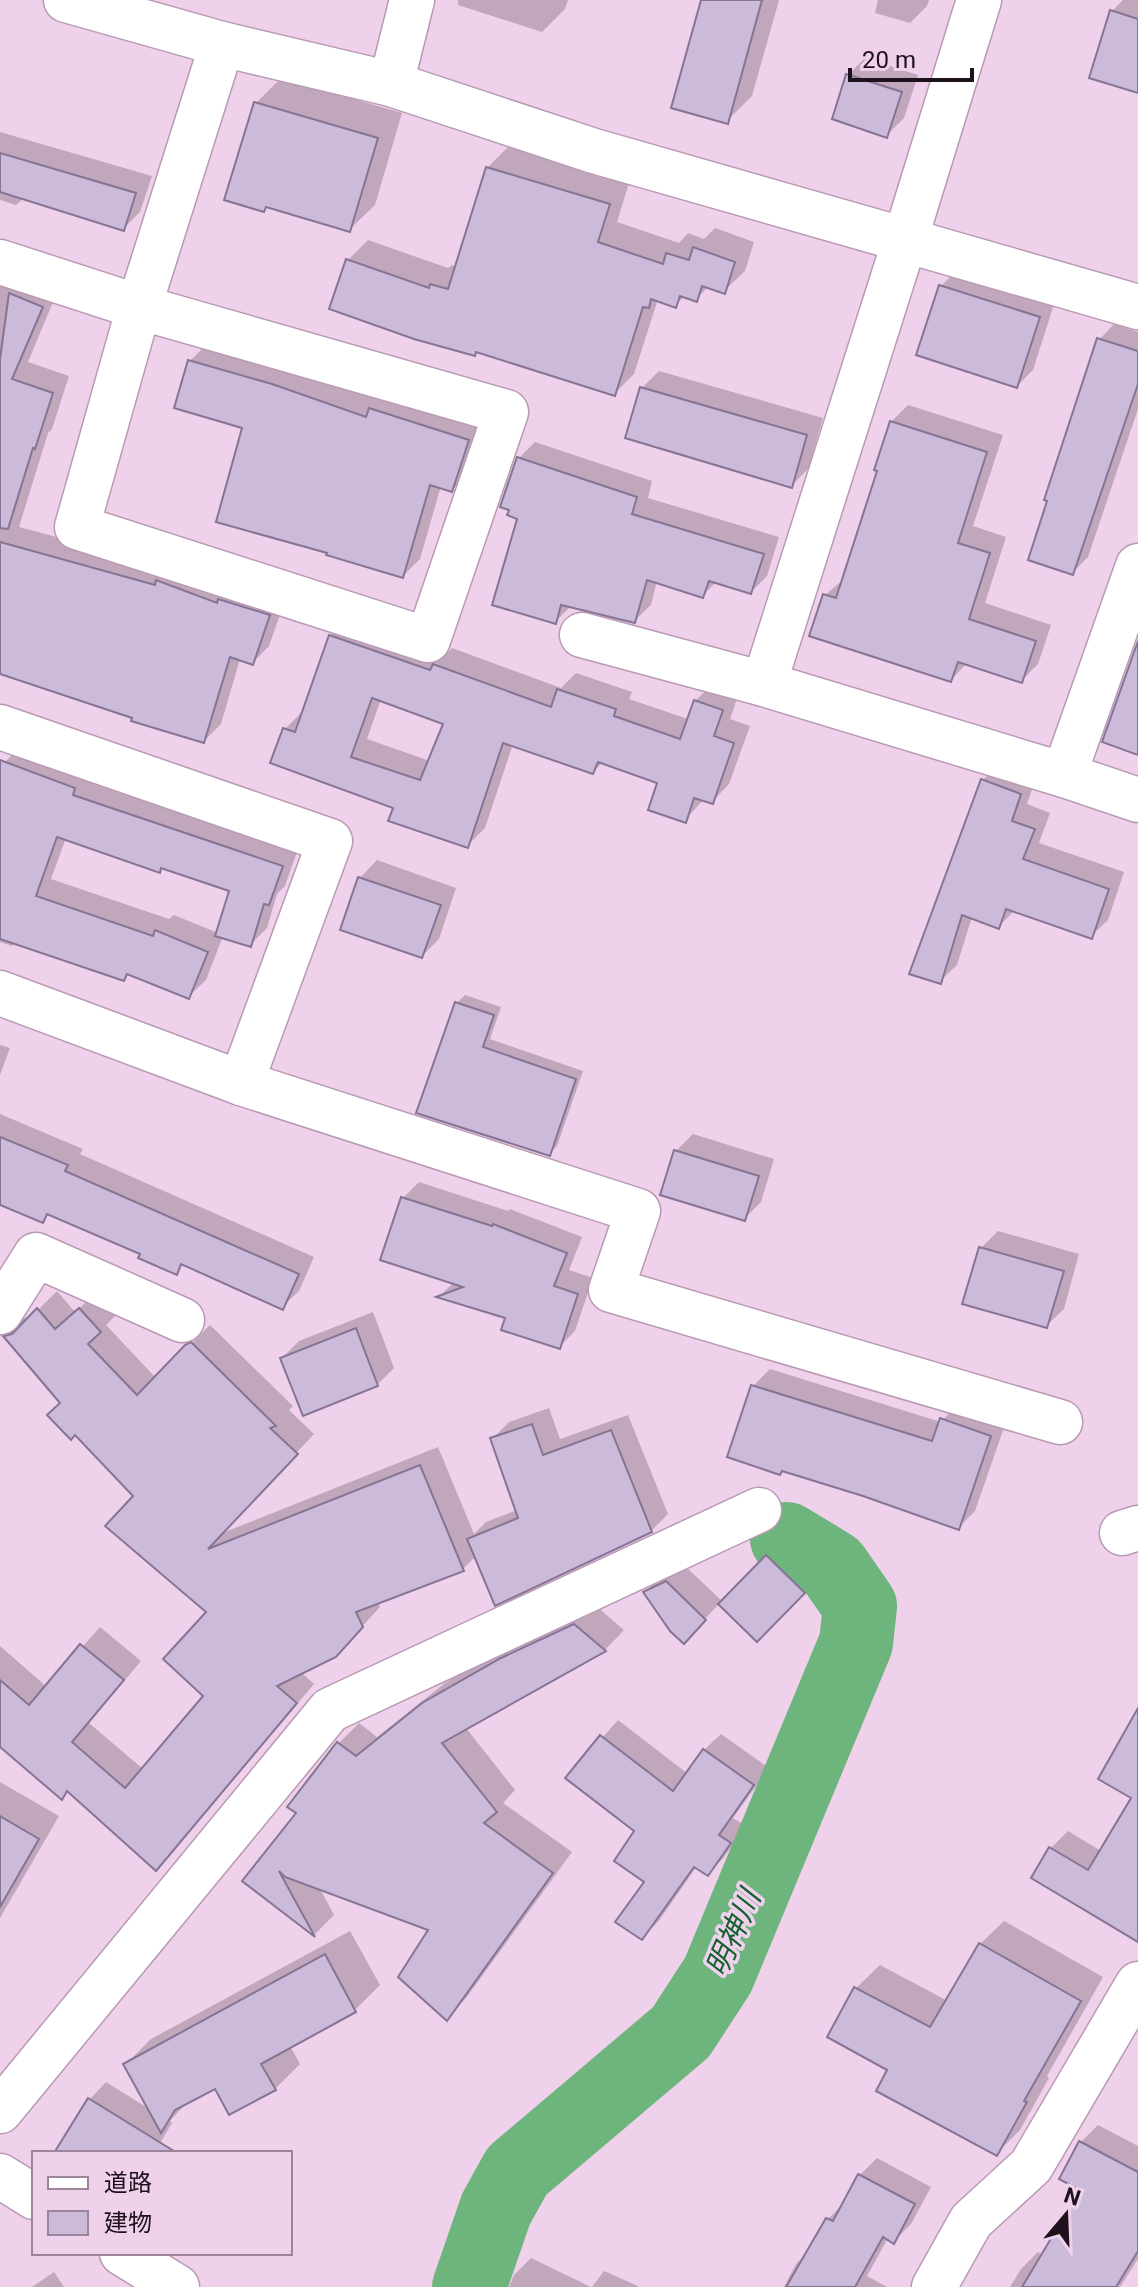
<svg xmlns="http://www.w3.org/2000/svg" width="1138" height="2287" viewBox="0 0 1138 2287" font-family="Roboto,'Noto Sans JP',sans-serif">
<rect width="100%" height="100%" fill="#f0d1ec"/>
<g fill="#0003" fill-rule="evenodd">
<polygon points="458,0 568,0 565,9 542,32 458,5"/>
<polygon points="703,0 779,0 752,96 727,121"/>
<polygon points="878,0 929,0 927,6 910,23 875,13"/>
<polygon points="1123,0 1138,0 1138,91 1112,11"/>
<polygon points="865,58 918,75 904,118 887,135 848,75"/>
<polygon points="281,78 402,113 375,205 349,230 268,206 263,210 256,103"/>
<polygon points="0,132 152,176 140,212 123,229 24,198 16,205 0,200"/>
<polygon points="508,147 629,183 617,222 679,243 688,233 704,239 715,228 754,242 745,271 724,291 709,286 696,299 685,296 675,305 658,299 634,374 614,394 477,351 475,353 348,260 368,240 448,268 452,265 457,266 487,168"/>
<polygon points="0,265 58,290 28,362 69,376 52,429 48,433 19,527 286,598 269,646 252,663 240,659 221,724 204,741 0,605"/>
<polygon points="957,270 1055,301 1033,370 1017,386 941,286"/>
<polygon points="1114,324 1138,332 1138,409 1088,557 1072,573 1099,340"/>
<polygon points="207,344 485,423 469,473 452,490 441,486 420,559 403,576 244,427 190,361"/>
<polygon points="659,371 823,418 808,469 791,486 642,388"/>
<polygon points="908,405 1003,435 973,526 1006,537 985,603 1051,625 1038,664 1021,681 967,663 951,680 825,595 844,579 879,470 891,422"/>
<polygon points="535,442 652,481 648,498 779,537 767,576 751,592 717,581 702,596 657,581 651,605 634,621 571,606 555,622 520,517 519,458"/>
<path d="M348,619L447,653L452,648L561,688L576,673L632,692L629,699L688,719L695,701L713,684L739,693L730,719L750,726L729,784L712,802L704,799L685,820L660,781L603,762L593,772L513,744L485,828L468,845L395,806L285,729L302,712L330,636ZM381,699L446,723L430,761L367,739Z"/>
<path d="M21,746L298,849L285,886L277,894L267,928L250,945L223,936L206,980L189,996L130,973L123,979L16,942L12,946L0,942V775L5,762ZM66,838L159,870L163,866L232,890L218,933L174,915L169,919L51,879Z"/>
<polygon points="999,764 1036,778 1027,804 1050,813 1039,843 1124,872 1108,920 1091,936 1015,910 998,927 972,917 957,965 940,981 983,780"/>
<polygon points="377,860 456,888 439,939 422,956 342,929 360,878"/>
<polygon points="465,995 501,1007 490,1039 583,1071 557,1146 549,1154 419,1112 457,1003"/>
<polygon points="0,1045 10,1048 0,1075"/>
<polygon points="0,1114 83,1149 80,1154 314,1257 299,1291 282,1307 185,1263 176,1272 143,1253 50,1213 42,1221 0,1203"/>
<polygon points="693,1134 774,1159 761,1202 744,1219 676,1151"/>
<polygon points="419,1182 508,1211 510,1209 582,1237 569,1270 593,1278 575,1331 559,1347 507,1317 440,1296 454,1282 403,1198"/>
<polygon points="998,1231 1079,1254 1064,1309 1046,1326 981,1248"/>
<polygon points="57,1291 75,1312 98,1291 118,1313 106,1325 156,1378 210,1325 293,1406 289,1410 314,1434 220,1534 438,1447 474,1534 486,1522 517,1510 492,1439 509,1422 549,1408 560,1439 628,1415 668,1514 651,1531 476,1556 463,1569 378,1602 380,1607 335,1656 301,1672 314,1684 174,1850 156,1868 69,1790 62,1797 0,1744 0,1646 47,1687 100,1627 141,1661 89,1723 143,1769 206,1696 209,1612 135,1496 92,1410 6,1336 24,1318 32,1316"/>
<polygon points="373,1312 394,1368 377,1385 282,1358 299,1341"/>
<polygon points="770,1369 941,1422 959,1402 1007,1419 975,1511 958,1528 753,1386"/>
<polygon points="785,1540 821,1575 757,1639 720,1603 684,1641 645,1592 662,1575 684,1565 723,1602"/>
<polygon points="595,1605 624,1630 605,1650 466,1728 515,1790 503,1803 572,1852 466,1998 447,2018 431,1929 319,1887 334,1915 315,1934 245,1880 298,1812 290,1807 339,1743 359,1723 377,1737 445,1683 524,1638"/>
<polygon points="1138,1715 1138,1939 1033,1877 1051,1848 1068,1831 1101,1851 1134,1797"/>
<polygon points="618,1720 688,1774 704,1750 721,1734 769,1768 733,1818 746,1826 724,1857 708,1874 697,1866 658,1922 641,1938 647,1881 637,1830 568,1777"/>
<polygon points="0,1782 59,1816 0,1918"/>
<polygon points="1004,1921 1103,1977 1047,2076 1049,2078 1020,2130 996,2154 890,2069 856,1988 880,1965 948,2001 980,1944"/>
<polygon points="350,1931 380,1985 355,2010 290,2046 300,2064 275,2089 215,2086 189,2100 170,2121 172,2123 154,2153 72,2153 89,2100 106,2082 151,2110 126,2064 151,2039"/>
<polygon points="1098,2125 1138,2146 1138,2259 1120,2287 1010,2287 1021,2269 1038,2252 1043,2256 1083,2189 1061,2178 1081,2142"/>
<polygon points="877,2158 931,2187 911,2224 894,2241 888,2238 867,2276 887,2287 784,2287 796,2264 809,2251 828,2219 846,2201 860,2175"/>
<polygon points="531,2258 591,2287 509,2287 514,2275"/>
<polygon points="604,2271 638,2286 637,2287 592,2287"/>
<polygon points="54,2272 64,2287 32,2287"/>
</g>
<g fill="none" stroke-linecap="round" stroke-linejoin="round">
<polyline stroke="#6eb47d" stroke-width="74" points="469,2287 496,2209 517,2171 681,2032 718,1975 856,1643 860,1606 833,1567 787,1539"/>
</g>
<g fill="#ccbadb" stroke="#857493" stroke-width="2" fill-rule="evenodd">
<polygon points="701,0 762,0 728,124 671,108"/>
<polygon points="1110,10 1138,19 1138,93 1089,78"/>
<polygon points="846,74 902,92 887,138 832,119"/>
<polygon points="254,102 378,138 350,232 266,207 264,212 224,200"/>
<polygon points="0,153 136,193 124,231 0,192"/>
<polygon points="486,167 610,204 598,242 663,264 666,253 689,260 693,247 735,262 725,294 702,286 697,302 680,296 676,308 651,299 649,308 643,307 615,396 476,352 475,356 414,339 329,309 346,259 429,288 430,284 448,289"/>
<polygon points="939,285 1040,317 1017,388 916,355"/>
<polygon points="9,293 43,307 12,379 53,393 35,449 33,448 8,529 0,528 0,359"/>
<polygon points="1097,338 1138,351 1138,384 1073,575 1028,560 1047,501 1044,500"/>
<polygon points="188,360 272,384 366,417 369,408 469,440 452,492 430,485 403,578 326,555 327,553 216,522 242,428 174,408"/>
<polygon points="640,387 807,435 792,488 625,438"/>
<polygon points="890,421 987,452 958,543 990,553 969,619 1036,641 1022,683 958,662 951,682 809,636 823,594 836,598 877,471 874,470"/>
<polygon points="517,457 637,497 632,514 764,554 751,594 709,581 703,598 647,580 635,623 561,605 556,624 492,605 517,519 507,515 509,510 500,507"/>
<polygon points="0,542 155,585 156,580 217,603 218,599 270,615 253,665 230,657 204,743 131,721 132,718 0,674"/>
<path d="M329,635L430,670L433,664L551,707L557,689L616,709L614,716L680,739L694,700L723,710L714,736L734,743L713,804L694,798L686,823L648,810L657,783L598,762L593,774L503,743L468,848L388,821L393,808L270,763L283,728L295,732ZM372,698L443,724L420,780L351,757Z"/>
<polygon points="1138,641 1138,755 1102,742"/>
<polygon points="0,760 75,788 73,795 283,866 269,905 264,904 251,947 215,936 229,891 161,868 160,873 57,837 36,896 153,936 155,930 208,952 189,999 127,974 124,981 0,939"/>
<polygon points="981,779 1021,794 1012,821 1035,829 1023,859 1109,889 1092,939 1006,909 999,929 962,915 941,984 909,974"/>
<polygon points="358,877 441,905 422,958 340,930"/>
<polygon points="455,1002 494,1015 483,1047 576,1079 550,1156 416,1113"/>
<polygon points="0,1137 68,1165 65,1171 299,1274 283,1310 181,1264 177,1275 138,1258 140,1254 47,1214 43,1223 0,1205"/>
<polygon points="674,1150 759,1176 745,1221 660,1195"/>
<polygon points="401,1197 492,1226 493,1224 567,1253 554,1286 578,1294 560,1349 501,1330 505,1318 436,1297 463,1287 380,1260"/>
<polygon points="979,1247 1064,1271 1047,1328 962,1304"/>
<polygon points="37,1308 55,1329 79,1308 101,1332 88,1344 137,1395 185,1345 191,1342 276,1426 270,1428 298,1454 208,1549 420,1465 464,1571 356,1612 363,1627 336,1657 277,1686 297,1703 156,1871 67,1791 62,1800 0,1747 0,1680 29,1705 80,1644 124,1680 72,1742 125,1788 203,1696 163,1659 206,1612 105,1526 133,1496 75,1435 71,1440 47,1415 60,1403 3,1336 12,1334"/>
<polygon points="356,1328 378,1386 303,1416 280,1358"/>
<polygon points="751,1385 932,1441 940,1418 991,1436 959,1530 863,1496 782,1471 780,1475 727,1457"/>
<polygon points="532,1424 543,1455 611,1430 652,1532 495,1606 467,1539 518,1518 490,1438"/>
<polygon points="766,1555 805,1593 757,1642 718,1604"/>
<polygon points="666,1581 706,1620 684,1644 670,1631 643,1592"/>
<polygon points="574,1624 606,1651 442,1743 497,1812 484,1823 553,1873 447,2021 398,1977 428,1930 285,1877 279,1871 315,1937 242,1881 296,1813 287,1807 337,1742 356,1756 422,1703 501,1658"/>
<polygon points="1138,1708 1138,1942 1031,1878 1049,1847 1088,1870 1131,1798 1098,1779"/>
<polygon points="600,1735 673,1791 703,1749 754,1785 719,1835 731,1843 708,1876 694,1867 642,1940 615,1922 644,1882 614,1861 634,1831 565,1778"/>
<polygon points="0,1816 39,1839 0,1907"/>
<polygon points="979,1943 1081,2001 1024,2101 1027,2102 997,2156 876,2091 887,2070 827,2037 854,1987 930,2027"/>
<polygon points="325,1954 356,2012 261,2064 276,2090 229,2115 215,2089 175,2110 161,2133 123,2064"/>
<polygon points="88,2098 177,2153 54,2153"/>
<polygon points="1079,2141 1138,2172 1138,2251 1116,2287 1022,2287 1080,2190 1059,2179"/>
<polygon points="858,2174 915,2204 894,2244 883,2237 855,2287 786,2287 826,2218 833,2221"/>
</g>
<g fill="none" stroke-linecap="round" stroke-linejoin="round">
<defs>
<g id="street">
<polyline points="66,0 222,44 391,84 594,151 905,240 979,0"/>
<polyline points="391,84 412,0"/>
<polyline points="0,262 139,307 506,412 428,640 77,527 139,307 222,44"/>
<polyline points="582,635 764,684 1064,775 1138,566"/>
<polyline points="764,684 905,240 1138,307"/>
<polyline points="0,727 330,841 241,1083"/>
<polyline points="1064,775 1138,800"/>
<polyline points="0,993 241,1083 638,1211 611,1290 1060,1422"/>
<polyline points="0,1312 36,1255 182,1320"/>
<polyline points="1122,1533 1138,1528"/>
<polyline points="0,2111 330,1710 759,1510"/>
<polyline points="934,2287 971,2221 1031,2166 1138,1984"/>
</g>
<g id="secondary">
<polyline points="0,2176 34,2197"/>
<polyline points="122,2253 177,2287"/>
</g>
</defs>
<use href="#street" stroke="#b89ab5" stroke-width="47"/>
<use href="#secondary" stroke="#b89ab5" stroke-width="47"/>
<use href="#street" stroke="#fff" stroke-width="44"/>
<use href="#secondary" stroke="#fff" stroke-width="44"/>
</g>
<g text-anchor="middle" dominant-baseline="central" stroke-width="7" stroke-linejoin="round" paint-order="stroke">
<g font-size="30" font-style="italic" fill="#13612e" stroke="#f0d1ec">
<text transform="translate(733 1933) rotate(-66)">明神川</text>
</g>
</g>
<rect x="32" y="2151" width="260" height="104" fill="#f0d1ec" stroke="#9c8599" stroke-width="2"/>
<rect x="48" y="2177" width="40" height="12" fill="#ffffff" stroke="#9c8599" stroke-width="2"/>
<text x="104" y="2191" font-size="24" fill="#1d121c">道路</text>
<rect x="48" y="2211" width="40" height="24" fill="#ccbadb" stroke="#9c8599" stroke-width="2"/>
<text x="104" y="2231" font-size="24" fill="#1d121c">建物</text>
<g transform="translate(1066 2215) rotate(19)" stroke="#f0d1ec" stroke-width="6" paint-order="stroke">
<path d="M0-6L14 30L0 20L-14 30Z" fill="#1d121c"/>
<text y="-12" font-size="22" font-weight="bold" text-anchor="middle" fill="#1d121c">N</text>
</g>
<path d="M850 68v12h122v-12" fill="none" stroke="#1d121c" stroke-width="4"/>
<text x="862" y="68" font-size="24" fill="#1d121c" stroke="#f0d1ec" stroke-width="6" paint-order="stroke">20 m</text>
</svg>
